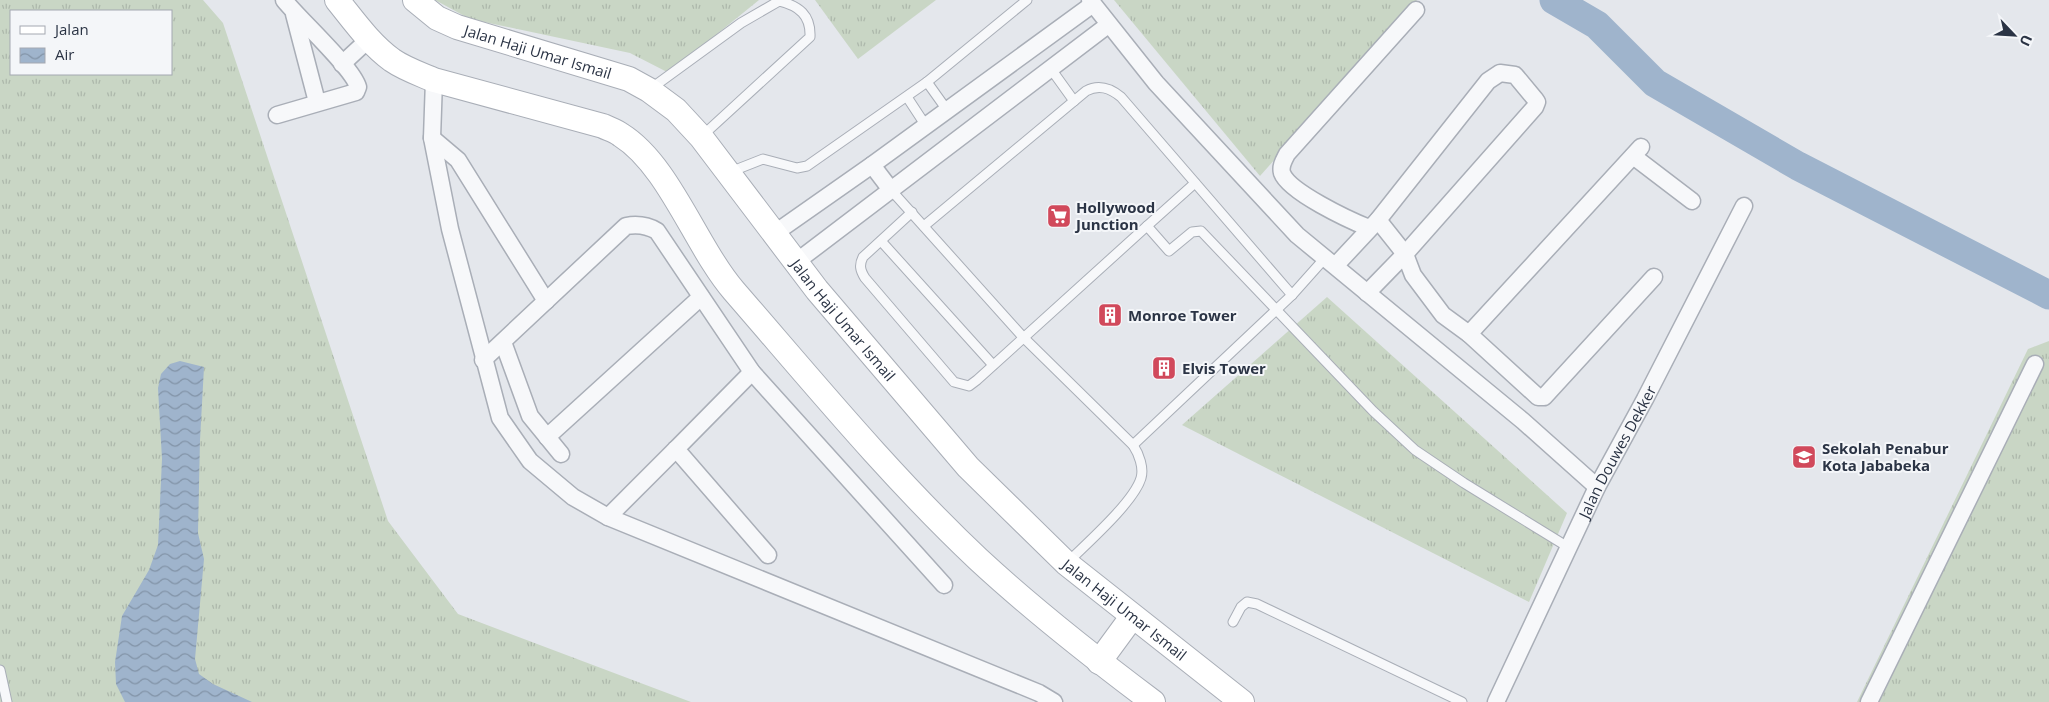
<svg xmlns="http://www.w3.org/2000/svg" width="2049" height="702" viewBox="0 0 2049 702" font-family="'Open Sans',sans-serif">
<defs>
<pattern id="grass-tufts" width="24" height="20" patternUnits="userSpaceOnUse" patternTransform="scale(1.25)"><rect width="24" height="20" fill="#c9d6c5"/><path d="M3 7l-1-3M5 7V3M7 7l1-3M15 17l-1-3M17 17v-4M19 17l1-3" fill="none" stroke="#adb8ab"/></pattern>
<pattern id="water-waves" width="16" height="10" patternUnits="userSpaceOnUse" patternTransform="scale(1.25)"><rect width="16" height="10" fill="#9fb4cc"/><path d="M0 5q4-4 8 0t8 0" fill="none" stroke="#8293a7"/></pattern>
</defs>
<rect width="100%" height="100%" fill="#e4e7ec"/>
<g fill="url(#grass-tufts)" fill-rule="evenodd">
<path d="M0,0H203L223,23L388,521L458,614L691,702H0ZM11,11H171V74H11Z"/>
<polygon points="435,0 759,0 669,73 630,53 470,19"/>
<polygon points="815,0 936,0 858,59"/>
<polygon points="1114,0 1417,0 1260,176"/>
<polygon points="1327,297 1567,513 1529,602 1182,425"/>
<polygon points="2049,341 2049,702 1857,702 2028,349"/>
</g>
<polygon fill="url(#water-waves)" points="180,361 204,367 200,440 198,533 204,559 195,659 199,674 213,684 252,702 125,702 116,684 115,662 122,616 149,570 158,545 162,459 158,388 161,374 170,364"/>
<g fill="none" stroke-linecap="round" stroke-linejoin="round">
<polyline stroke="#9fb4cc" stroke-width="29" points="1554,0 1597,25 1655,83 1798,166 2049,295"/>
<defs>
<g id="lane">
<polyline points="1051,69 1074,101"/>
<polyline points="927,82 947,110"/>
<path d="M649,90L741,23L779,1C799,6 811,15 810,37L701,137"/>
<polyline points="907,97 926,126"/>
<polyline points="730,172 763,159 797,168 807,166 927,82 1027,0"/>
<path d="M891,190L1023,337L1133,445C1139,454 1144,468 1141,478C1134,502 1086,544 1068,562"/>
<path d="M912,212L863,257C859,265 860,270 865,278L954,382L969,386L977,380L1147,226L1169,251L1192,232L1201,231L1373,411L1415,450L1464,483L1568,547"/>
<path d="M924,226L1086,91C1099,84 1110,88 1121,97L1292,295"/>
<polyline points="1147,226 1195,183"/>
<polyline points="881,241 993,365"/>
<polyline points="1133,445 1292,295 1325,258"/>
<polyline points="1233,622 1241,607 1247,602 1257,604 1462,702"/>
<polyline points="0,670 7,702"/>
</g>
<g id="street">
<polyline points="1090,0 1156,83 1297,235 1523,421 1597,487"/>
<polyline points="294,14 317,102"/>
<polyline points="342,64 369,39"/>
<polyline points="434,80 432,138 450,229 500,418 530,461 573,497 608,517 1039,693 1054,702"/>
<path d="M277,115L356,92L358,87C353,68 300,20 284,0"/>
<polyline points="432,138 458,160 546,301"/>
<polyline points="1633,156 1692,201"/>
<polyline points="872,165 891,190"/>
<polyline points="1378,220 1405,254 1413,275 1443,315 1469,334 1538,397 1544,397 1654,277"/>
<path d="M1369,228C1349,220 1289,192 1282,173C1280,166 1284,160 1287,154L1416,10"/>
<polyline points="775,233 872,165 1093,4"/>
<polyline points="796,262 1108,25"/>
<polyline points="1336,265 1378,220 1488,81 1500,73 1515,75 1535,99 1537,102 1535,107 1405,254 1367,293"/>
<polyline points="1469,334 1641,147"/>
<polyline points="503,342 530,416 561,454"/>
<path d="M483,360L626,226C637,224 647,225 657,231L752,372L944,585"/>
<polyline points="752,372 676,449 768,555"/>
<polyline points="547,437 701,297"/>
<polyline points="608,517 676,449"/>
<path id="s1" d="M1496,702L1597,487L1645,399L1744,206"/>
<polyline points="1869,702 2035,364"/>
</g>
<g id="secondary">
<path d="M337,0C354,21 370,44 392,60C405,69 420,74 434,80L603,126C609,129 616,131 621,135C669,165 696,247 734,291C813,382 890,476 978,559C1033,610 1093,657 1153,702"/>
<path id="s2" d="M415,0L437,18L457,27L629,79L649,90L676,110L701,137L817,290L968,467L1066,563L1242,702"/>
<polyline points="1099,662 1132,617"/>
</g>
</defs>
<use href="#lane" stroke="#a9aeb7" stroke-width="11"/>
<use href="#street" stroke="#a9aeb7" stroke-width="19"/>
<use href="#secondary" stroke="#a9aeb7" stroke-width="26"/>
<use href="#lane" stroke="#f7f8fa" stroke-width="9"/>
<use href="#street" stroke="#f7f8fa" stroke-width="16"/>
<use href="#secondary" stroke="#fff" stroke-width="24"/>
</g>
<defs>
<symbol id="supermarket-square" viewBox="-11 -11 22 22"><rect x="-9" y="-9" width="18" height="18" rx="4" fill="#d1495b" stroke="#f4f6f9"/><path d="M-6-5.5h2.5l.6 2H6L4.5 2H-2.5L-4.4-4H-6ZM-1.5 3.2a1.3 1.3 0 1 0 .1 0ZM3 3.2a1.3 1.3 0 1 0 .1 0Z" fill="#fff"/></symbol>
<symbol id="building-square" viewBox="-11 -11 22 22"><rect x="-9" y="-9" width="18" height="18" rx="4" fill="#d1495b" stroke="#f4f6f9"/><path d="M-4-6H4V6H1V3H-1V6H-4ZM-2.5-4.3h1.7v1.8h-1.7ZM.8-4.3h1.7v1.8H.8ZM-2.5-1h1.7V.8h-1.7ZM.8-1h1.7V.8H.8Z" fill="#fff"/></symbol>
<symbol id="school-square" viewBox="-11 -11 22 22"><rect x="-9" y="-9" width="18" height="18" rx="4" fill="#d1495b" stroke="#f4f6f9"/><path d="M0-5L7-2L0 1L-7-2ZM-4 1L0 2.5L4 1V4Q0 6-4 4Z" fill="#fff"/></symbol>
</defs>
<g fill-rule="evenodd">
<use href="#supermarket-square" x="1045" y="202" width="28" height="28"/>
<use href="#building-square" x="1096" y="301" width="28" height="28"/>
<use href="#building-square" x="1150" y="354" width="28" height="28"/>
<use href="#school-square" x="1790" y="443" width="28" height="28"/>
</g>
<g text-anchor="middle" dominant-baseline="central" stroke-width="4" stroke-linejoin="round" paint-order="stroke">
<g font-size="15" fill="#2b3445" stroke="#f4f6f9">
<text stroke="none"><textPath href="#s2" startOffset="135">Jalan Haji Umar Ismail</textPath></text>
<text stroke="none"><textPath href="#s2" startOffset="555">Jalan Haji Umar Ismail</textPath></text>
<text stroke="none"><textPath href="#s1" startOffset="278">Jalan Douwes Dekker</textPath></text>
<text stroke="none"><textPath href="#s2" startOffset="960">Jalan Haji Umar Ismail</textPath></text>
</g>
<g font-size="15" font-weight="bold" fill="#2b3445" stroke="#f4f6f9" text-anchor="start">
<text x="1076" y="207">Hollywood<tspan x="1076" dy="17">Junction</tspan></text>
<text x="1128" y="315">Monroe Tower</text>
<text x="1182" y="368">Elvis Tower</text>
<text x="1822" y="448">Sekolah Penabur<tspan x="1822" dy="17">Kota Jababeka</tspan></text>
</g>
</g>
<rect x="10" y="10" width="162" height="65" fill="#f4f6f9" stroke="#a4a8b1"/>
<rect x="20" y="26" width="25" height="8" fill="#ffffff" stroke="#a4a8b1"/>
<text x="55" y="35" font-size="15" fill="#2b3445">Jalan</text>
<rect x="20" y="48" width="25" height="15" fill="url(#water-waves)" stroke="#a4a8b1"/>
<text x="55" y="60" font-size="15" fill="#2b3445">Air</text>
<g transform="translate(2014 35) rotate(115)" stroke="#f4f6f9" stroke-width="4" paint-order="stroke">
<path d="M0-4L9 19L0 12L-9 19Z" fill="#2b3445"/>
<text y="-8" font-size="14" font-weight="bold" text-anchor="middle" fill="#2b3445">U</text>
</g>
</svg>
